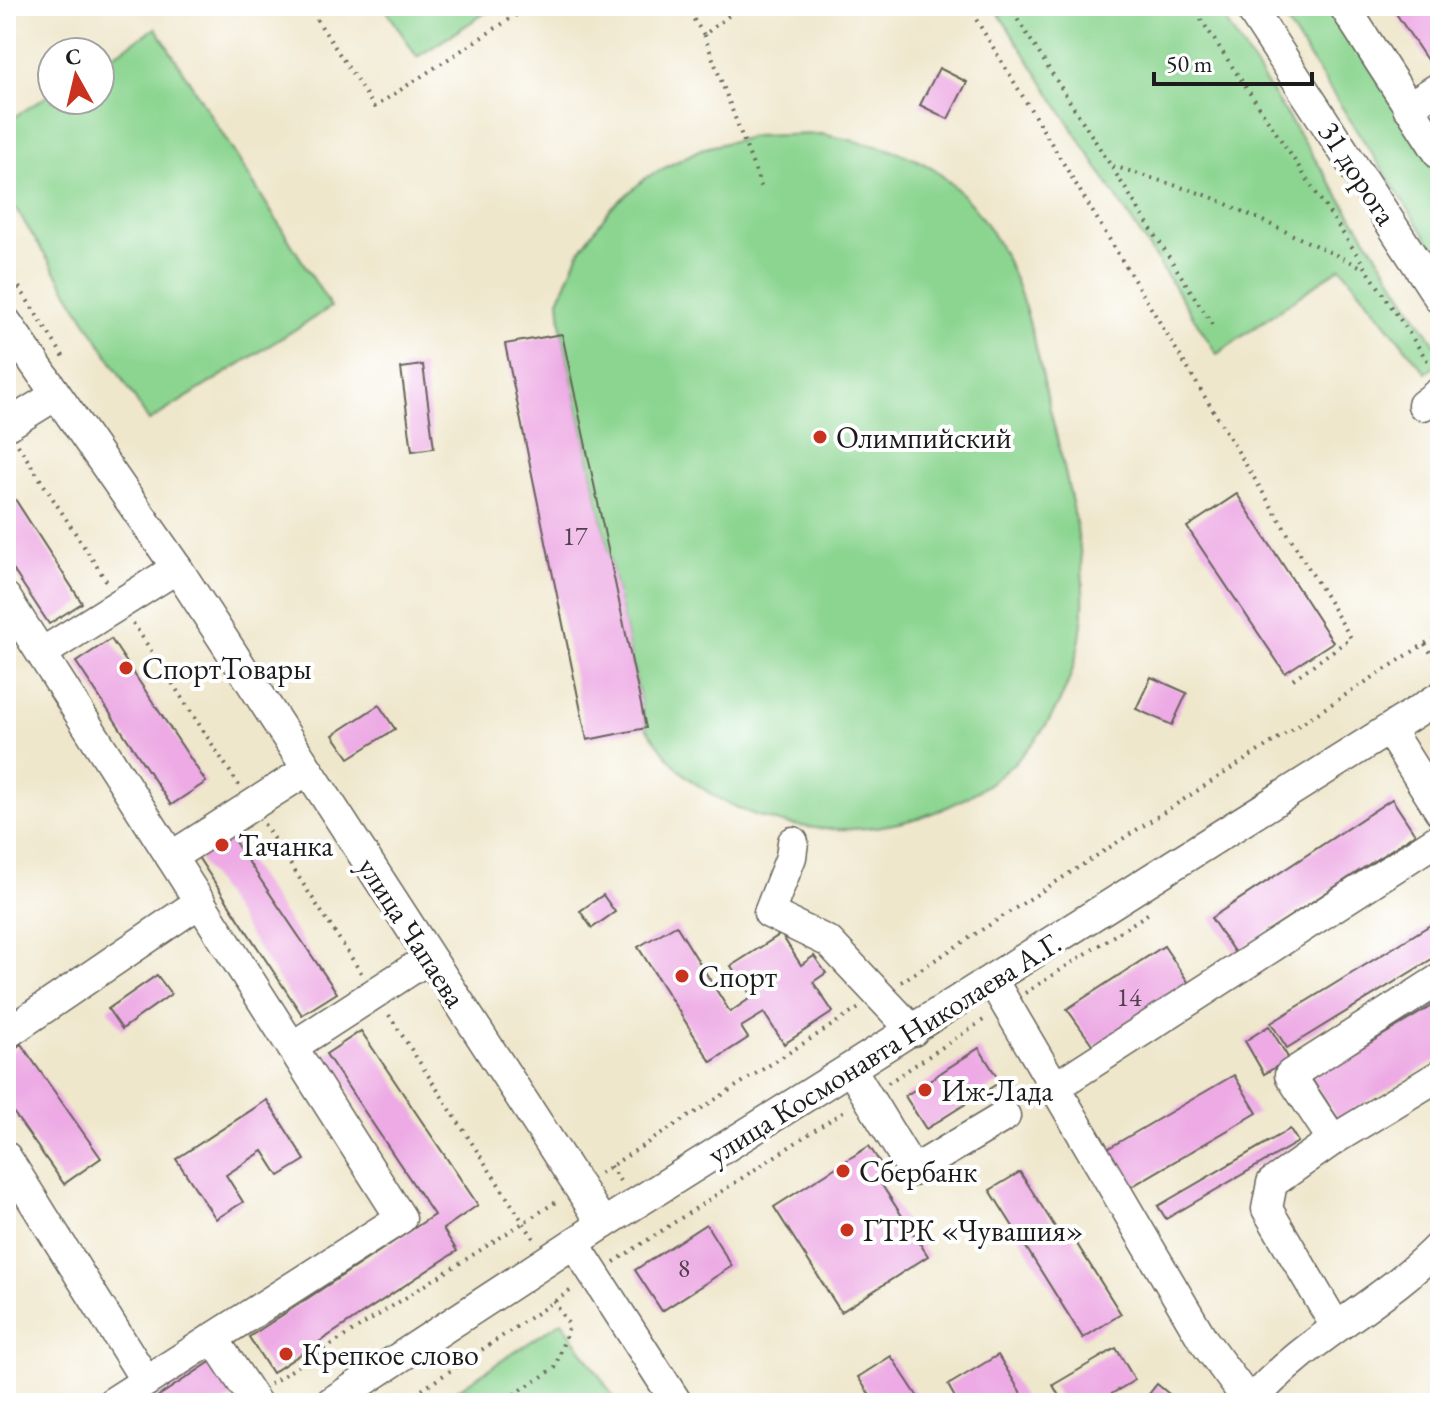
<svg xmlns="http://www.w3.org/2000/svg" width="1446" height="1409" viewBox="0 0 1446 1409" font-family="'EB Garamond',serif">
<rect width="100%" height="100%" fill="#fff"/>
<filter id="ink" filterUnits="userSpaceOnUse"><feTurbulence type="fractalNoise" baseFrequency=".0125" numOctaves="2"/><feDisplacementMap in="SourceGraphic" scale="16" xChannelSelector="R" yChannelSelector="G"/><feConvolveMatrix kernelMatrix="1 2 1 2 8 2 1 2 1" color-interpolation-filters="sRGB"/></filter>
<filter id="wash" filterUnits="userSpaceOnUse"><feTurbulence type="fractalNoise" baseFrequency=".006" numOctaves="4" result="noise"/><feDisplacementMap in="SourceGraphic" scale="32" xChannelSelector="R" yChannelSelector="G"/><feGaussianBlur stdDeviation="1.8" result="paint"/><feColorMatrix in="noise" values="0 0 0 0 0 0 0 0 0 0 0 0 0 0 0 0 0 1.4 0 .05"/><feComposite in="paint" operator="in"/></filter>
<g filter="url(#wash)">
<rect width="100%" height="100%" fill="#efe7cc"/>
<g fill="#8cd591" stroke="#547856" stroke-width="2">
<polygon points="384,6 496,6 417,57"/>
<polygon points="994,6 1216,6 1440,352 1440,362 1426,373 1341,267 1217,354"/>
<polygon points="1276,6 1331,6 1440,175 1440,258"/>
<polygon points="156,28 331,307 149,421 6,193 6,122 52,93 52,100 100,100 100,63"/>
<path d="M821,134C859,142 908,149 940,174C1015,234 1030,321 1050,409C1065,475 1086,542 1083,610C1077,738 975,823 853,829C793,832 731,814 685,775C670,762 658,743 646,728L562,334L559,300L579,252L610,209L647,177L701,149L754,136Z"/>
<polygon points="562,1321 618,1403 437,1403"/>
</g>
<g id="blocks">
<g fill="#edaae4">
<polygon points="1391,6 1440,6 1440,52 1427,60"/>
<polygon points="939,68 967,82 948,119 920,105"/>
<polygon points="562,334 646,728 587,740 505,344"/>
<polygon points="423,365 434,448 412,451 401,368"/>
<polygon points="6,485 82,603 49,624 6,559"/>
<polygon points="1237,494 1333,642 1285,673 1187,527"/>
<polygon points="111,639 206,782 171,805 76,662"/>
<polygon points="1151,677 1187,693 1172,725 1136,709"/>
<polygon points="379,705 395,729 349,758 333,735"/>
<polygon points="1392,799 1415,834 1235,953 1211,918"/>
<polygon points="227,830 337,993 302,1015 194,851"/>
<polygon points="603,895 615,912 592,928 580,911"/>
<polygon points="1440,919 1440,954 1287,1048 1271,1023"/>
<polygon points="676,925 730,1012 752,997 731,966 781,934 801,965 814,956 826,973 813,982 833,1012 784,1044 764,1013 741,1027 748,1038 711,1062 638,947"/>
<polygon points="1164,946 1190,985 1094,1047 1067,1009"/>
<polygon points="157,975 171,994 122,1029 108,1009"/>
<polygon points="1440,1001 1440,1058 1338,1119 1311,1078"/>
<polygon points="1269,1026 1289,1059 1264,1074 1245,1041"/>
<polygon points="361,1031 478,1205 443,1229 457,1251 272,1373 249,1337 434,1215 326,1054"/>
<polygon points="21,1044 101,1158 64,1184 6,1102 6,1055"/>
<polygon points="979,1048 1000,1082 926,1129 905,1096"/>
<polygon points="1234,1075 1257,1113 1129,1188 1107,1149"/>
<polygon points="267,1100 305,1160 279,1176 263,1151 226,1175 243,1202 216,1219 176,1159"/>
<polygon points="1290,1129 1298,1142 1166,1219 1158,1206"/>
<polygon points="869,1146 885,1170 876,1176 928,1256 841,1312 774,1207"/>
<polygon points="1020,1172 1062,1238 1070,1233 1121,1314 1083,1338 990,1190"/>
<polygon points="706,1224 732,1266 662,1311 635,1270"/>
<polygon points="1116,1348 1135,1380 1096,1403 1063,1403 1053,1385"/>
<polygon points="998,1355 1027,1403 958,1403 948,1385"/>
<polygon points="891,1356 920,1400 916,1403 875,1403 858,1377"/>
<polygon points="212,1361 234,1396 223,1403 148,1403"/>
<polygon points="1157,1384 1180,1403 1142,1403"/>
</g>
</g>
</g>
<g filter="url(#ink)">
<use href="#blocks" fill-opacity="0" stroke="#66635a" stroke-width="2"/>
<g fill="none" stroke-linecap="round" stroke-linejoin="round">
<defs>
<g id="minor">
<polyline points="1249,6 1440,299"/>
<polyline points="1344,6 1440,155"/>
<polyline points="1408,107 1440,87"/>
<polyline points="6,322 177,568 603,1224"/>
<polyline points="1423,405 1440,392"/>
<polyline points="6,426 56,395"/>
<polyline points="6,598 401,1218 112,1403"/>
<polyline points="42,653 177,568"/>
<polyline points="1389,730 1440,811"/>
<polyline points="793,842 791,857 769,913 829,942 913,1031"/>
<polyline points="171,857 307,770"/>
<polyline points="992,980 1203,1340 1250,1403"/>
<polyline points="6,1034 200,902"/>
<polyline points="292,1047 429,958"/>
<polyline points="851,1069 913,1171 1005,1116"/>
<polyline points="1055,1087 1440,838"/>
<polyline points="1333,1140 1440,1075"/>
<polyline points="6,1157 146,1381"/>
<polyline points="574,1243 677,1403"/>
<polyline points="1335,1325 1267,1209 1272,1183 1333,1140 1290,1075 1440,979"/>
<polyline points="213,1338 256,1403"/>
<polyline points="330,1403 603,1224 1440,697"/>
<path d="M1250,1403C1304,1339 1383,1304 1440,1245"/>
</g>
</defs>
<use href="#minor" stroke="#66635a" stroke-width="33"/>
<g stroke="#66635a" stroke-width="4" stroke-dasharray="2 6" stroke-linecap="butt">
<polyline points="308,6 374,107 530,6"/>
<polyline points="685,6 704,35 741,6"/>
<polyline points="968,6 1351,638 1289,682"/>
<polyline points="1009,6 1215,329"/>
<polyline points="1192,6 1427,360 1440,366"/>
<polyline points="704,35 763,192"/>
<polyline points="1113,166 1209,196 1364,268"/>
<polyline points="6,267 65,359"/>
<polyline points="18,445 107,582"/>
<polyline points="133,623 240,787"/>
<polyline points="1425,644 1440,667"/>
<polyline points="264,824 362,974"/>
<polyline points="901,982 1440,634"/>
<polyline points="1025,993 1152,911"/>
<polyline points="389,1015 534,1239"/>
<polyline points="888,1083 988,1017"/>
<polyline points="610,1166 622,1184"/>
<polyline points="600,1173 859,1008"/>
<polyline points="614,1262 847,1109"/>
<polyline points="270,1384 559,1200"/>
<polyline points="402,1403 573,1289"/>
<polyline points="501,1403 555,1368 569,1325 554,1301"/>
</g>
<use href="#minor" stroke="#fff" stroke-width="30"/>
</g>
</g>
<g fill="#c8321e" stroke="#fff" stroke-width="3">
<circle cx="820" cy="437" r="8"/>
<circle cx="126" cy="668" r="8"/>
<circle cx="222" cy="845" r="8"/>
<circle cx="682" cy="976" r="8"/>
<circle cx="925" cy="1090" r="8"/>
<circle cx="843" cy="1171" r="8"/>
<circle cx="847" cy="1230" r="8"/>
<circle cx="286" cy="1354" r="8"/>
</g>
<g text-anchor="middle" dominant-baseline="central" stroke-width="8" stroke-linejoin="round" paint-order="stroke">
<g font-size="26" fill="#50404e">
<text x="575" y="536">17</text>
<text x="1129" y="997">14</text>
<text x="684" y="1268">8</text>
</g>
<g font-size="30" fill="#1c1c1c" stroke="#fff">
<text transform="translate(1358 173) rotate(57)">31 дорога</text>
<text transform="translate(412 932) rotate(57)">улица Чапаева</text>
<text transform="translate(884 1048) rotate(-32)">улица Космонавта Николаева А.Г.</text>
</g>
<g font-size="30" fill="#1c1c1c" stroke="#fff" text-anchor="start">
<text x="836" y="437">Олимпийский</text>
<text x="142" y="668">СпортТовары</text>
<text x="238" y="845">Тачанка</text>
<text x="698" y="976">Спорт</text>
<text x="941" y="1090">Иж-Лада</text>
<text x="859" y="1171">Сбербанк</text>
<text x="863" y="1230">ГТРК «Чувашия»</text>
<text x="302" y="1354">Крепкое слово</text>
</g>
</g>
<rect width="1446" height="1409" fill="none" stroke="#fff" stroke-width="32"/>
<g transform="translate(76 76) rotate(352)"><circle r="38" fill="#ffffff" stroke="#a4a4a4" stroke-width="2"/>
<path d="M0-6L14 30L0 20L-14 30Z" fill="#c8321e"/>
<text y="-12" font-size="22" font-weight="bold" text-anchor="middle" fill="#1c1c1c">С</text>
</g>
<path d="M1154 72v12h158v-12" fill="none" stroke="#1c1c1c" stroke-width="4"/>
<text x="1166" y="72" font-size="24" fill="#1c1c1c" stroke="#ffffff" stroke-width="6" paint-order="stroke">50 m</text>
</svg>
